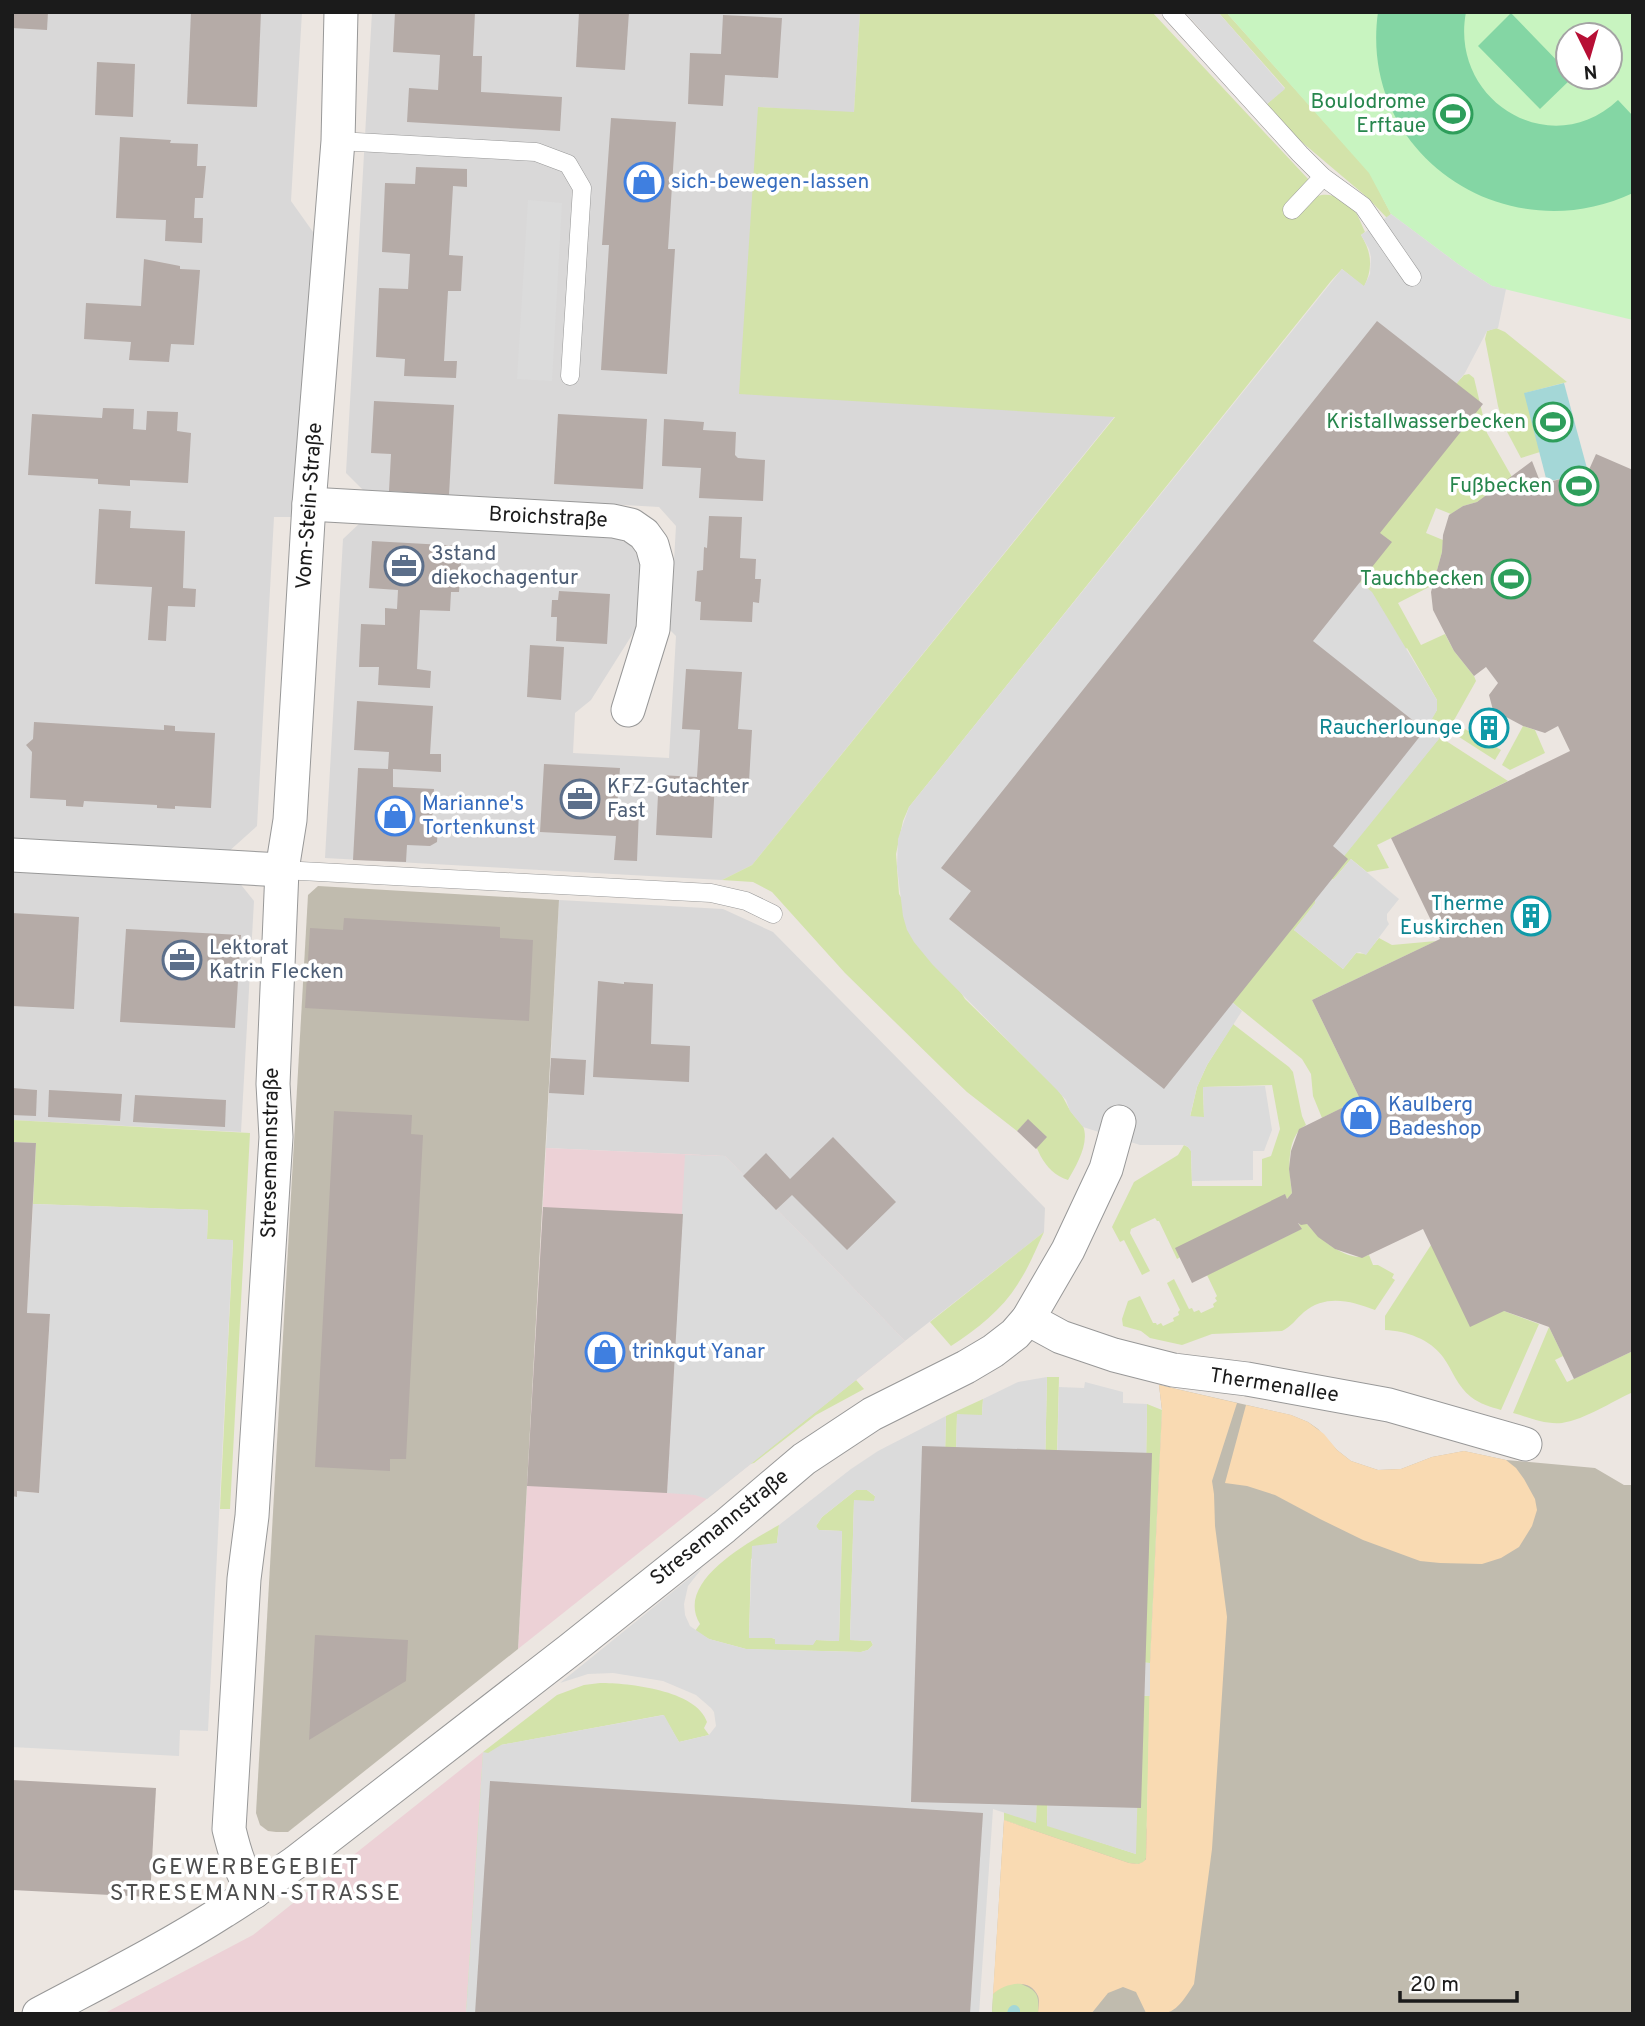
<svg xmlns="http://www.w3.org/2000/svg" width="1645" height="2026" viewBox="0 0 1645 2026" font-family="Overpass,sans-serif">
<rect width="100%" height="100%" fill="#ece6e1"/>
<g fill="#d9d8d8">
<polygon points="12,12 302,12 291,201 318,239 299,517 274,517 257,826 227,853 12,840"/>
<polygon points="372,12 860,12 854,113 759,107 1115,416 752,865 722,880 325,858 343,539 361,522 613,536 630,545 635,551 641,566 637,627 591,700 575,713 573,753 669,758 676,636 670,630 676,526 659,507 363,490 346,473"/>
<polygon points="12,869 238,881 254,901 241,1132 12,1120"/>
<polygon points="559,900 723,909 773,932 1045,1208 1044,1232 905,1341 725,1156 546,1148"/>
</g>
<g fill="#ecd1d6">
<polygon points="546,1148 725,1156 905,1341 518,1649"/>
<polygon points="483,1752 466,2014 103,2014 253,1935"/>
</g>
<g fill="#c0bbae">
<polygon points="318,886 559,900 518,1649 288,1832 276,1832 268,1831 260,1825 256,1813 308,895"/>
<polygon points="1159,1385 1291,1415 1308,1422 1318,1429 1337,1450 1351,1461 1378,1470 1401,1469 1432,1457 1464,1451 1506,1460 1595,1468 1624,1485 1633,1485 1633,2014 992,2014 1004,1820 1138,1864 1148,1821 1150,1663 1162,1410"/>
</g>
<g fill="#d3e3aa">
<path d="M860,12H1152L1309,180L1287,207L1299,215C1302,211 1306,205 1310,201C1323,189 1340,196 1351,206C1358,213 1361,224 1365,232L1361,235C1372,253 1373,268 1364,287L1342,269L1331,281L909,807L903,821L896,854L899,894L965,999L1057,1089C1065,1098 1066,1105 1072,1113C1075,1117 1080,1122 1083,1126C1090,1143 1076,1166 1068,1180C1042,1172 1034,1143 1028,1120L1017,1131L967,1092L944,1070L845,973L772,892L753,882L722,880L752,865L1115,417L739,394L758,107L854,112Z"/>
<polygon points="1218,12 1226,12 1370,173 1391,214 1387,218 1368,198 1297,138 1267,104 1285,88"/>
<polygon points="1496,328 1505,332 1567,382 1525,393 1540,452 1521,458 1504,426 1498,406 1485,339 1487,331"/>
<polygon points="1469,374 1474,378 1487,433 1512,477 1477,502 1463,506 1451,514 1436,508 1426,533 1443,540 1442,552 1433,585 1398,603 1421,645 1445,634 1454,651 1474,676 1476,681 1453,722 1501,750 1495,760 1431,719 1437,710 1437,700 1407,648 995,962 1452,388 1464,375"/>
<polygon points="1523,726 1535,730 1545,753 1510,770 1502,765"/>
<polygon points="1440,737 1508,781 1377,845 1389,868 1367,872 1351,859 1334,879 1330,880 1337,864"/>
<polygon points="1315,897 1316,903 1294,930 1343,969 1356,953 1366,954 1379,938 1392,945 1436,941 1312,1000 1360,1099 1322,1118 1313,1096 1311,1074 1302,1059 1228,999"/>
<path d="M1233,1024L1289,1067L1293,1072L1302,1116L1306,1125C1285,1137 1289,1172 1292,1193L1287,1199L1285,1195L1177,1259L1159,1221H1157L1155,1218L1131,1229L1130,1233L1150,1271L1142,1275L1124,1240L1120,1242L1112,1227L1134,1182L1178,1155L1184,1145L1188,1147L1191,1151L1192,1186H1262V1159L1271,1156L1280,1129L1272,1085L1203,1087L1204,1117H1190L1197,1087L1207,1065Z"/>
<polygon points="12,1120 250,1133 230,1509 220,1509 233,1241 207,1239 208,1210 33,1204 36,1143 12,1142"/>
<path d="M1299,1224H1307C1319,1239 1349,1264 1369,1255L1373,1265H1378L1394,1274L1392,1278L1395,1280L1375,1310C1351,1301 1326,1294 1304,1312C1296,1319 1291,1327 1282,1331L1212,1334L1182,1345L1150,1338L1141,1331L1123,1326L1122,1319L1128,1301L1140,1296L1153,1323H1156L1157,1325L1161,1323L1163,1326L1174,1321L1173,1318L1179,1315L1178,1312L1180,1310L1167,1283L1174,1279L1189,1309L1192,1308L1194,1312L1199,1310L1201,1313L1214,1307L1213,1304L1217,1301L1215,1298L1217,1296L1207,1275L1301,1229Z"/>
<path d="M1044,1232C1036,1249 1029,1267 1019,1282C1003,1309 977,1329 951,1346L930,1322Z"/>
<path d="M1431,1245L1504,1311L1539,1324L1501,1410C1491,1407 1480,1404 1471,1397C1457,1386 1453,1371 1443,1357C1430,1339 1406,1331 1385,1330V1316Z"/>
<path d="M1549,1327L1563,1356L1555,1360L1567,1382L1633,1351V1392C1611,1402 1586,1419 1562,1423C1545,1425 1528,1417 1513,1413Z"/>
<polygon points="1047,1377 1059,1377 1052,1650 1041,1650"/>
<polygon points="856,1380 864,1389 816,1415 754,1463 750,1464"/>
<polygon points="983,1399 982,1415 957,1415 951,1648 940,1647 946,1416"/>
<polygon points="1147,1404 1162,1410 1150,1663 1134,1662 1146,1466"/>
<path d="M860,1489L867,1490L876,1497L874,1501H854L850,1640L871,1641L873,1645L868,1650L861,1652L746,1649L709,1639L695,1631L700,1624C674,1582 749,1542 779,1525L777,1543L751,1559L749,1638H772L775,1639V1644H813L816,1640L839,1641L842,1531L818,1530L816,1526L822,1517L856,1490Z"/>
<path d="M600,1683C628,1683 697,1690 707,1722L704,1728L709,1735L679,1742L663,1715L501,1745L466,2014L483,1752L557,1695L584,1685Z"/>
<polygon points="1130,1695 1150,1696 1146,1858 1144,1862 1138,1864 1129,1863 1004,1820 1004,1812 1036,1822 1039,1702 1050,1702 1047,1825 1136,1854"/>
<path d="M1019,1983C1038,1991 1039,1994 1038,2014H992L993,1994C1002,1985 1008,1984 1019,1983Z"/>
</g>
<g fill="#f9dab2">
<path d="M1159,1385L1237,1403L1212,1481L1214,1494L1215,1526L1227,1617L1212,1849L1194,1984C1180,2006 1173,2018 1146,2013L1136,1992L1123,1987L1108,1993L1091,2014H1038C1038,2009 1040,2001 1038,1996C1030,1977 1005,1983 993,1994L1004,1820L1129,1863L1138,1864L1143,1862L1146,1859L1150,1663L1162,1410Z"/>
<polygon points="1246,1405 1291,1415 1308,1422 1324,1434 1337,1450 1351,1461 1378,1470 1401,1469 1432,1457 1464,1451 1506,1460 1516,1468 1524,1479 1535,1499 1537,1510 1532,1526 1519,1547 1501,1558 1482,1564 1440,1563 1420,1561 1363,1540 1320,1519 1275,1495 1247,1486 1225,1483"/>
</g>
<path fill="#c8f4c0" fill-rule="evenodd" d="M1226,12H1633V320L1492,286L1458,264L1391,214L1369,173ZM1568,35H1610V77H1568Z"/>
<g fill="#84d6a4">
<path d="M1378,12H1466C1449,101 1551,163 1618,100L1633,116V193C1506,253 1358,155 1378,12Z"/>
<polygon points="1511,13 1568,72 1568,77 1573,77 1540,109 1478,46"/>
</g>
<g fill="#dbdbdb">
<polygon points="1185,12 1218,12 1285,89 1267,104"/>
<polygon points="528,200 562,203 552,381 517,379"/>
<polygon points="1391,214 1458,264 1492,286 1506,289 1498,328 1487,331 1465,373 1453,388 1345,570 1372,592 1437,700 1437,710 1432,719 1447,729 1337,865 1331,880 1334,879 1351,859 1399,899 1387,914 1387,920 1389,924 1366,955 1360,952 1356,953 1343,969 1294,930 1315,903 1315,897 1229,999 1242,1011 1207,1065 1197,1087 1190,1116 1204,1117 1203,1087 1265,1086 1272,1130 1264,1151 1253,1151 1253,1180 1192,1181 1191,1151 1188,1147 1184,1145 1140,1145 1083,1127 1070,1111 1066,1100 1057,1090 932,964 914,942 907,930 903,916 897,867 898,839 909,807 1342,269 1364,286 1370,274 1371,257 1369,249 1361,235"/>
<polygon points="685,1155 725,1156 905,1341 707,1499 695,1495 667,1493"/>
<polygon points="33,1204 208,1210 207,1239 233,1240 208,1731 180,1730 179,1756 12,1747 12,1496 17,1496 17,1491 39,1493 50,1315 27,1313"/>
<polygon points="1047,1377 1041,1650 1052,1651 1059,1387 1084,1388 1085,1382 1123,1392 1123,1403 1147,1404 1146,1466 1134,1662 1150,1663 1150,1696 1130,1695 1140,1704 1136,1854 1047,1826 1050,1702 1039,1701 1036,1823 993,1809 979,2014 466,2014 483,1752 488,1753 501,1745 517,1742 664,1715 679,1742 709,1735 716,1726 714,1712 711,1708 696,1695 663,1681 613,1673 588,1674 560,1683 703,1567 688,1586 684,1604 685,1615 690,1626 709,1639 746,1649 861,1652 868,1650 873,1645 871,1641 850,1640 854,1500 874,1501 875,1496 867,1490 856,1490 822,1517 816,1526 819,1530 842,1531 839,1641 816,1640 813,1645 775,1644 775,1639 772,1638 749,1638 752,1546 777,1543 779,1525 851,1469 878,1451 946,1416 940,1648 951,1648 957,1414 982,1415 983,1399 1018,1382"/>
</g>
<polygon fill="#a4d7d7" points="1564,383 1588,472 1547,482 1524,393"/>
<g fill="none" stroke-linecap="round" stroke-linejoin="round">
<polyline stroke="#a4d7d7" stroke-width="12" points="1013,2014 1014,2011"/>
</g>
<g fill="#b5aba7">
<polygon points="12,12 48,12 47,30 12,28"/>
<polygon points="191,12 261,12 257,107 187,104"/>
<polygon points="395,12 475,12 473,56 482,56 481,92 562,97 560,131 407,122 409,88 438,90 440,55 393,52"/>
<polygon points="579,12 629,12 625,70 576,67"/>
<polygon points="723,15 782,18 778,78 725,75 723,106 688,104 690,53 721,54"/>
<polygon points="97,62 135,64 133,117 95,115"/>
<polygon points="611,118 676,122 668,249 675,249 667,374 601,370 609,245 602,245"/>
<polygon points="120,137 171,140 170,143 198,144 197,166 206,166 203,198 195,198 194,218 203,218 202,243 165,241 166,220 116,218"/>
<polygon points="416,167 467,169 467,187 453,186 449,255 463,256 461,291 448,291 446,325 444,361 457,361 456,378 404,376 405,359 376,357 379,288 408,289 410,254 382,252 385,183 415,184"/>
<polygon points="144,259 180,266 180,269 200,270 194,345 171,344 169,362 129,360 131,342 84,339 86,303 141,306"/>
<polygon points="1377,321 1483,404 1380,533 1392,542 1313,641 1425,730 1333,846 1348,859 1164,1089 949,919 971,891 941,868"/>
<polygon points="374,401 454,405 449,495 389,491 391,454 371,453"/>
<polygon points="103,408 134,409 133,429 146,430 147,411 178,412 177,431 191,433 188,483 130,480 130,486 98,484 98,479 28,475 32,414 102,418"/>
<polygon points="558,414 647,419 643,489 554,484"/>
<polygon points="664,419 704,422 703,430 736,432 735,455 738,458 765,460 763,501 699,498 701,468 662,466"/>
<polygon points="1596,454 1633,470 1633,1351 1574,1379 1549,1327 1504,1311 1470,1327 1423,1229 1362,1258 1335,1249 1318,1237 1307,1224 1301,1225 1298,1223 1302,1229 1192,1283 1175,1248 1285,1194 1287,1199 1292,1193 1289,1169 1291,1151 1299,1129 1360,1099 1312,1000 1440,939 1391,838 1570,751 1558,726 1545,733 1523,726 1493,710 1489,695 1498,683 1486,667 1474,676 1454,651 1433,610 1431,592 1442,552 1443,535 1449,515 1463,506 1477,502 1532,461 1541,484 1588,472"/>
<polygon points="99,509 131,511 130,528 185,531 183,588 196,589 195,607 168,606 166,641 148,640 152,587 95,584"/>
<polygon points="709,516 742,517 740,558 756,559 755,579 761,579 759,603 753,602 752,622 700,620 701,602 695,601 697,571 703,570 704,547 707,548"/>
<polygon points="372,541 462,546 459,592 451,592 450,611 420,610 417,669 431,671 430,688 378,685 379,667 359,667 361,624 385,625 385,608 397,609 398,590 369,588"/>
<polygon points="559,591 610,594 607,644 556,641 557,617 551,617 552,600 558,600"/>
<polygon points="530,645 564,647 561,700 527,697"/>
<polygon points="686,669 742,672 738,729 752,730 749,782 715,781 712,838 656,835 659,775 697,777 700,730 682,729"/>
<polygon points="357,701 433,706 430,754 441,754 441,772 393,769 393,787 434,789 432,822 438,826 437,842 430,846 407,845 406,862 353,860 358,768 388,769 389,752 354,750"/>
<polygon points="1479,711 1509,729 1499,746 1469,728"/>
<polygon points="34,722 164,730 164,725 175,726 175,731 215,733 211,808 175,806 175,809 157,808 157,805 84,801 83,807 66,806 66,800 30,798 32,752 26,745 33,739"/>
<polygon points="544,764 620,768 617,808 639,810 637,861 614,860 616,836 540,832"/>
<polygon points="12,913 79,917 74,1009 12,1006"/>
<polygon points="344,918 500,927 500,938 533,940 529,1021 305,1008 310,928 343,930"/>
<polygon points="126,929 241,935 235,1028 120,1022"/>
<polygon points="598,981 624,984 624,982 653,984 651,1044 690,1046 689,1082 593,1077"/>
<polygon points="551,1058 586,1060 584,1095 549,1093"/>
<polygon points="12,1088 37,1090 36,1116 12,1115"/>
<polygon points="49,1090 122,1094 120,1121 48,1117"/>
<polygon points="135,1095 226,1100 225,1127 133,1122"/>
<polygon points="334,1111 412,1115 411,1134 423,1135 406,1459 390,1459 390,1471 315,1467"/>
<polygon points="1028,1119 1047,1137 1036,1149 1017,1131"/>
<polygon points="833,1137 896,1202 847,1250 792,1195 776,1210 743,1176 766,1153 790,1179"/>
<polygon points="12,1142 36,1143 27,1313 50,1314 39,1493 17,1491 17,1497 12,1496"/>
<polygon points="543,1207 683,1214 667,1493 527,1486"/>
<polygon points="922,1446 1152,1453 1141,1808 911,1802"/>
<polygon points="315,1635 408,1640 406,1681 309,1740"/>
<polygon points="12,1780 156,1788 150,1897 12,1890"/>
<polygon points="490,1781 983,1813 970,2014 475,2014"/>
</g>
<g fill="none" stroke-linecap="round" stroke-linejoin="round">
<defs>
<g id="service">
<polyline points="1171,12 1300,154 1323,177 1363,206 1412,277"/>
<polyline points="338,141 536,152 568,164 582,188 570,376"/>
<polyline points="1292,210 1323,177"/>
<polyline points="282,870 711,893 746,901 773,914"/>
</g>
<g id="minor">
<polyline points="309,504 613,521 631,525 644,534 652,545 657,563 653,629 628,710"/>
<polyline points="12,855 282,870 290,820 309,504 338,141 341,12"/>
<polyline points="1028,1319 1061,1337 1114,1355 1173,1370 1247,1379 1389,1405 1525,1444"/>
<path d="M254,1892C240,1870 235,1854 229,1829L244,1579L252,1516L276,1137L273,1084L282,870"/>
<path d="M39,2014C101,1981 165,1949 224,1911C249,1896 272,1879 296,1862L571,1649L724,1527L804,1459L872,1414L966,1367L993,1351L1015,1334L1028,1319L1068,1250L1106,1169L1119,1122"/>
</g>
</defs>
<use href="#service" stroke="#989898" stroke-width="19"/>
<use href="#minor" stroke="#989898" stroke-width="35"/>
<use href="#service" stroke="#fff" stroke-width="18"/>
<use href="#minor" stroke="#fff" stroke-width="33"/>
</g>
<defs>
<symbol id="stadium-ring" viewBox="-11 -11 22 22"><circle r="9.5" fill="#fff" stroke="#2e9e5b" stroke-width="1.5"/><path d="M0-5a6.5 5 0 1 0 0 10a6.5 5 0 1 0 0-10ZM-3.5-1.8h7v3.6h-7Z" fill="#2e9e5b"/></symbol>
<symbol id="shop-ring" viewBox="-11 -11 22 22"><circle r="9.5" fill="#fff" stroke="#3f7fe0" stroke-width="1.5"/><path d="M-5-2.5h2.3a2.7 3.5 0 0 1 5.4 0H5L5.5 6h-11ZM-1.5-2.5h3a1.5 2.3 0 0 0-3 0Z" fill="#3f7fe0"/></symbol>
<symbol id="office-ring" viewBox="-11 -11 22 22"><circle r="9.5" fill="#fff" stroke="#5c6f8a" stroke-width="1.5"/><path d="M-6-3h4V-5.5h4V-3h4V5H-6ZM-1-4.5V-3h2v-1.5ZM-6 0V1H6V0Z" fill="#5c6f8a"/></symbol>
<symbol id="building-ring" viewBox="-11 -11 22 22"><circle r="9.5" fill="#fff" stroke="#0f9aa8" stroke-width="1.5"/><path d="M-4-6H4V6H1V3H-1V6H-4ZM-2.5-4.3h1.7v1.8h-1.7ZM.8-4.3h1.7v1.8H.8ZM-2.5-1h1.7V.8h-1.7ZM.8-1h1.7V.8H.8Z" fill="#0f9aa8"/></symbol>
</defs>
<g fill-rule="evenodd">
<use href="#stadium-ring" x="1431" y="92" width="44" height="44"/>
<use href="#shop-ring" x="622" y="160" width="44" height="44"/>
<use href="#stadium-ring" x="1531" y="400" width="44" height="44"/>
<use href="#stadium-ring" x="1557" y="464" width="44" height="44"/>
<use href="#office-ring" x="382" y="544" width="44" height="44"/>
<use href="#stadium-ring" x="1489" y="557" width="44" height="44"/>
<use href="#building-ring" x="1467" y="706" width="44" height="44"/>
<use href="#office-ring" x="558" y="777" width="44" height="44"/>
<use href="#shop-ring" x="373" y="794" width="44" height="44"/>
<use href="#building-ring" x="1509" y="894" width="44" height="44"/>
<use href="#office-ring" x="160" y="938" width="44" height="44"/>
<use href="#shop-ring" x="1339" y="1095" width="44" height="44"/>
<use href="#shop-ring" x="583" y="1330" width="44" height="44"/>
</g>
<g text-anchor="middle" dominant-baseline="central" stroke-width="7" stroke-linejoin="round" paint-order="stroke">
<g font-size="21" fill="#27864d" stroke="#fff" text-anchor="end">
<text x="1426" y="102">Boulodrome<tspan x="1426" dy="24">Erftaue</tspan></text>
<text x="1526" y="422">Kristallwasserbecken</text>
<text x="1552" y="486">Fußbecken</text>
<text x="1484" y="579">Tauchbecken</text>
</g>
<g font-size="21" fill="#366cbe" stroke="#fff" text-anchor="start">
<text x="671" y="182">sich-bewegen-lassen</text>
<text x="422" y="804">Marianne's<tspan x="422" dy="24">Tortenkunst</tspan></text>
<text x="1388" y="1105">Kaulberg<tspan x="1388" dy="24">Badeshop</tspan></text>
<text x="632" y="1352">trinkgut Yanar</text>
</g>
<g font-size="21" fill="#1b1b1b" stroke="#fff">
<text transform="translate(310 506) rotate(-86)">Vom-Stein-Straße</text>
<text transform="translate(548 518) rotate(3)">Broichstraße</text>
<text transform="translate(271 1153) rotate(-89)">Stresemannstraße</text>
<text transform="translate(1274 1386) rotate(9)">Thermenallee</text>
<text transform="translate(720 1528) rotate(-39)">Stresemannstraße</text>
</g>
<g font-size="21" fill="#4e5e75" stroke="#fff" text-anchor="start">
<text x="431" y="554">3stand<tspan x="431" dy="24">diekochagentur</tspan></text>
<text x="607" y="787">KFZ-Gutachter<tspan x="607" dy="24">Fast</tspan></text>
<text x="209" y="948">Lektorat<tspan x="209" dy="24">Katrin Flecken</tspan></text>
</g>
<g font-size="21" fill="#0d838f" stroke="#fff" text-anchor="end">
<text x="1462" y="728">Raucherlounge</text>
<text x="1504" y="904">Therme<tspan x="1504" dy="24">Euskirchen</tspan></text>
</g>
<g font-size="23" letter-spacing="2" fill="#4e4e4e" stroke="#fff">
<text x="256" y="1868">GEWERBEGEBIET<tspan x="256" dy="26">STRESEMANN-STRASSE</tspan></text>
</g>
</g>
<rect width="1645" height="2026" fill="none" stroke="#1b1b1b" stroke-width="28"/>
<g transform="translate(1589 56) rotate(175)"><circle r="33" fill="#ffffff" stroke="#a4a4a4" stroke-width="2"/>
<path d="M0-5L12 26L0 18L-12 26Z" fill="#b70f35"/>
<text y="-10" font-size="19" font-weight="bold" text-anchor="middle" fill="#1b1b1b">N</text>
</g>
<path d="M1400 1991v10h117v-10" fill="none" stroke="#1b1b1b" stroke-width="3.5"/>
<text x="1410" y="1991" font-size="21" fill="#1b1b1b" stroke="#ffffff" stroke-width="5" paint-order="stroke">20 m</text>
</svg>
